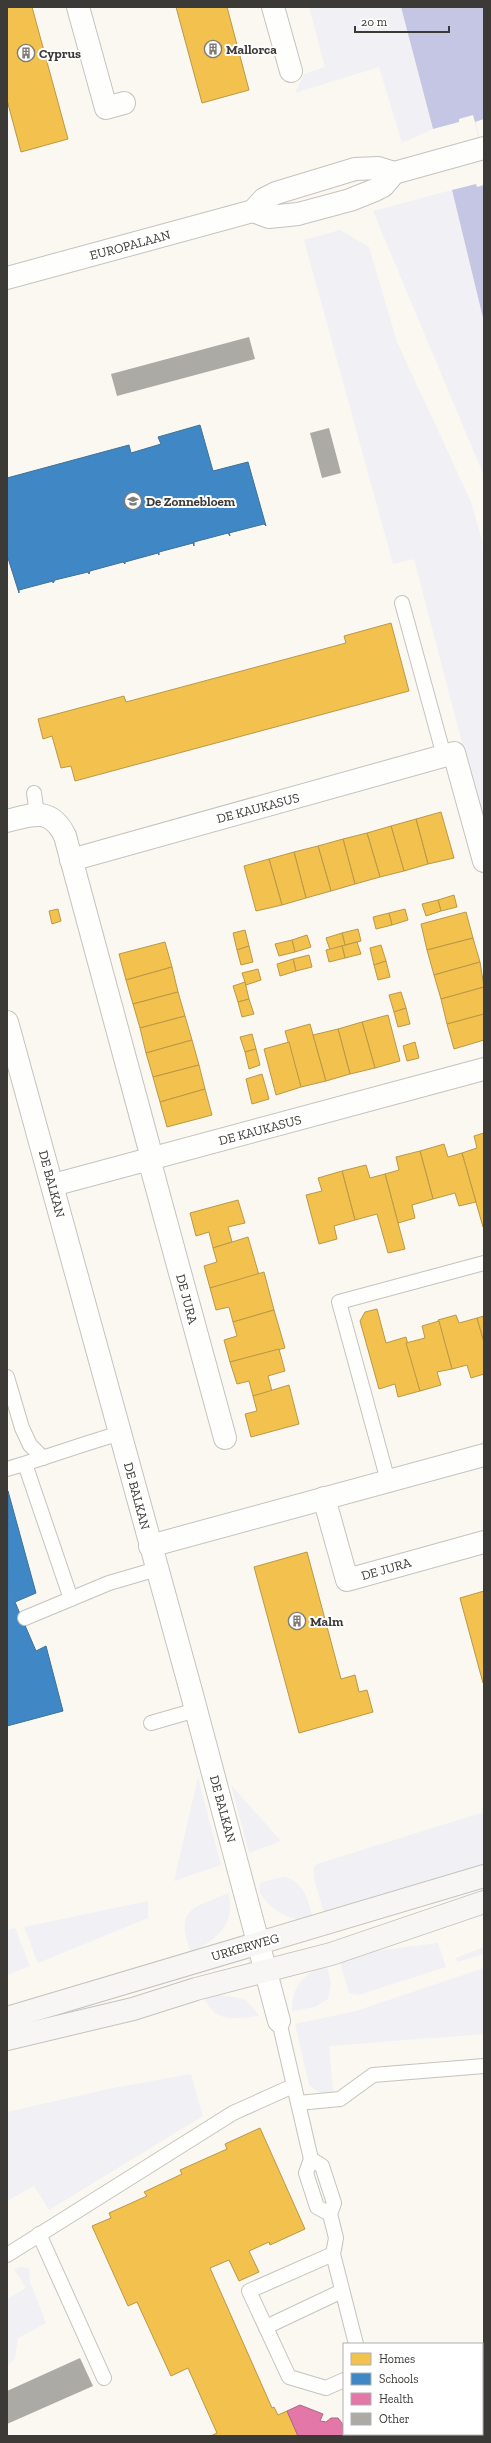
<svg xmlns="http://www.w3.org/2000/svg" width="491" height="2443" viewBox="0 0 491 2443" font-family="'Zilla Slab',serif">
<rect width="100%" height="100%" fill="#faf8f1"/>
<g fill="#f1f1f5">
<polygon points="309,7 401,7 433,129 402,143 379,67 295,93 304,74 325,67"/>
<polygon points="452,190 484,322 484,476 373,211"/>
<polygon points="340,230 369,247 397,342 471,502 482,540 484,827 414,559 393,564 304,240"/>
<polygon points="198,1777 221,1865 174,1881"/>
<polygon points="231,1785 281,1841 249,1853"/>
<polygon points="484,1812 484,1865 324,1913 314,1879 314,1867 317,1864"/>
<path d="M284,1877C305,1882 307,1899 313,1917C308,1919 302,1920 297,1919C284,1918 252,1897 261,1882Z"/>
<path d="M228,1893C237,1923 216,1941 191,1952C175,1908 192,1909 228,1893Z"/>
<polygon points="148,1901 148,1918 38,1963 24,1927"/>
<polygon points="15,1928 30,1966 7,1975 7,1930"/>
<polygon points="438,1943 446,1967 358,1995 349,1993 340,1962 352,1954"/>
<polygon points="484,1947 484,1954 457,1962 456,1958"/>
<path d="M326,1964L331,1983L328,1999L315,2007L292,2011C291,1987 305,1973 326,1964Z"/>
<polygon points="484,1968 484,2034 329,2046 333,2092 320,2093 309,2085 295,2024 356,2011"/>
<path d="M220,1995L245,1999L260,2016C237,2018 215,2024 205,1999L206,1997Z"/>
<polygon points="191,2074 203,2116 49,2210 34,2186 7,2201 7,2112 108,2089"/>
<polygon points="20,2267 29,2268 30,2282 46,2323 18,2338 15,2358 7,2366 7,2299 26,2288 14,2269"/>
</g>
<g fill="#c5c6e4">
<polygon points="401,7 484,7 484,155 473,115 459,119 459,122 433,129"/>
<polygon points="476,184 477,187 484,185 484,322 452,190"/>
</g>
<polygon fill="#faf8f1" points="484,119 484,155 475,122"/>
<g fill="#f2c14e" stroke="#bb9847">
<polygon points="7,7 32,7 68,139 21,152 7,100"/>
<polygon points="176,7 227,7 249,90 202,103"/>
<polygon points="391,623 409,691 75,781 71,766 61,768 52,736 43,739 38,719 124,696 126,702 346,643 344,636"/>
<polygon points="441,812 454,858 428,864 416,819"/>
<polygon points="416,819 428,864 404,871 391,826"/>
<polygon points="391,826 404,871 380,877 367,833"/>
<polygon points="367,833 380,877 355,884 343,839"/>
<polygon points="343,839 355,884 331,891 318,846"/>
<polygon points="318,846 331,891 306,898 294,852"/>
<polygon points="294,852 306,898 282,905 269,859"/>
<polygon points="269,859 282,905 256,911 244,866"/>
<polygon points="454,895 457,907 441,911 438,900"/>
<polygon points="438,900 441,911 426,916 422,904"/>
<polygon points="58,909 61,921 52,924 49,911"/>
<polygon points="405,909 408,920 392,925 389,913"/>
<polygon points="466,912 473,938 427,950 421,924"/>
<polygon points="389,913 392,925 376,929 373,917"/>
<polygon points="358,929 361,941 345,945 342,933"/>
<polygon points="245,930 249,946 237,950 233,933"/>
<polygon points="342,933 345,945 330,950 326,938"/>
<polygon points="307,935 311,947 295,952 292,940"/>
<polygon points="473,938 480,962 434,975 427,950"/>
<polygon points="292,940 295,952 279,956 275,944"/>
<polygon points="165,942 172,967 126,980 119,954"/>
<polygon points="357,942 361,954 345,958 342,946"/>
<polygon points="381,945 386,961 374,965 370,948"/>
<polygon points="249,946 253,962 241,965 237,950"/>
<polygon points="342,946 345,958 329,962 326,950"/>
<polygon points="309,955 312,967 296,971 293,959"/>
<polygon points="293,959 296,971 280,976 277,964"/>
<polygon points="386,961 390,977 378,980 374,965"/>
<polygon points="480,962 484,987 441,999 434,975"/>
<polygon points="172,967 178,992 133,1004 126,980"/>
<polygon points="258,969 261,980 246,985 242,973"/>
<polygon points="245,982 249,999 238,1002 233,986"/>
<polygon points="484,987 484,1014 447,1024 441,999"/>
<polygon points="178,992 185,1016 140,1028 133,1004"/>
<polygon points="401,992 406,1008 394,1012 389,995"/>
<polygon points="249,999 254,1014 242,1017 238,1002"/>
<polygon points="406,1008 410,1024 398,1027 394,1012"/>
<polygon points="484,1014 484,1040 454,1049 447,1024"/>
<polygon points="388,1015 400,1061 375,1068 362,1022"/>
<polygon points="185,1016 192,1040 146,1053 140,1028"/>
<polygon points="362,1022 375,1068 350,1074 338,1029"/>
<polygon points="310,1024 326,1081 301,1087 285,1031"/>
<polygon points="338,1029 350,1074 326,1081 313,1035"/>
<polygon points="252,1034 256,1049 245,1052 240,1037"/>
<polygon points="192,1040 199,1065 153,1077 146,1053"/>
<polygon points="289,1042 301,1087 276,1095 264,1049"/>
<polygon points="415,1042 419,1058 407,1061 403,1046"/>
<polygon points="256,1049 260,1065 249,1069 245,1052"/>
<polygon points="199,1065 205,1089 160,1102 153,1077"/>
<polygon points="262,1074 269,1099 252,1104 246,1079"/>
<polygon points="205,1089 212,1115 167,1127 160,1102"/>
<polygon points="484,1133 484,1227 483,1227 462,1153 477,1148 474,1136"/>
<polygon points="444,1144 448,1157 462,1153 476,1202 459,1206 455,1193 433,1199 420,1151"/>
<polygon points="420,1151 433,1199 412,1205 415,1218 398,1223 385,1174 399,1170 396,1157"/>
<polygon points="366,1165 370,1178 385,1174 405,1249 388,1253 377,1214 355,1220 342,1171"/>
<polygon points="342,1171 355,1220 334,1226 337,1239 319,1244 306,1195 322,1191 318,1178"/>
<polygon points="238,1200 245,1223 228,1227 232,1242 213,1248 209,1232 196,1236 190,1213"/>
<polygon points="248,1237 259,1275 210,1288 204,1266 217,1262 213,1248"/>
<polygon points="264,1272 274,1310 233,1322 229,1307 216,1310 210,1288"/>
<polygon points="377,1309 386,1343 406,1337 420,1391 398,1397 395,1384 379,1389 360,1321 365,1312"/>
<polygon points="274,1310 285,1348 230,1362 224,1340 237,1336 233,1322"/>
<polygon points="456,1315 459,1323 477,1318 484,1342 484,1374 471,1378 467,1365 452,1369 438,1320"/>
<polygon points="484,1316 484,1342 477,1318"/>
<polygon points="439,1321 452,1369 437,1372 441,1385 420,1391 406,1343 425,1338 422,1326"/>
<polygon points="279,1349 285,1371 268,1376 272,1391 253,1396 249,1381 237,1384 230,1362"/>
<polygon points="289,1385 299,1424 251,1437 245,1414 257,1411 253,1396"/>
<polygon points="307,1552 341,1679 355,1675 359,1692 367,1690 373,1712 299,1733 254,1567"/>
<polygon points="484,1591 484,1682 483,1683 460,1598"/>
<polygon points="260,2128 305,2229 270,2245 269,2242 249,2251 259,2272 239,2281 229,2260 210,2268 272,2408 274,2407 278,2415 287,2411 298,2436 211,2436 217,2433 188,2368 171,2376 137,2302 128,2306 92,2226 111,2218 109,2213 147,2196 144,2192 182,2174 180,2170 227,2149 225,2144"/>
</g>
<g fill="#3f88c5" stroke="#3e719a">
<polygon points="200,425 213,471 248,462 266,526 264,524 229,533 230,536 228,533 194,542 194,546 193,543 159,552 159,555 158,553 125,562 125,564 123,562 90,571 89,574 88,572 55,580 53,583 53,581 19,590 19,593 7,555 7,478 129,445 131,453 161,444 158,437"/>
<polygon points="8,1491 36,1593 15,1602 36,1651 46,1646 63,1711 7,1726"/>
</g>
<g fill="#e377a8" stroke="#b16586">
<polygon points="300,2405 323,2414 320,2421 326,2422 331,2418 338,2418 342,2423 344,2434 354,2434 355,2436 298,2436 287,2411"/>
<polygon points="484,2424 484,2436 458,2436 482,2434 482,2425"/>
</g>
<g fill="#acaaa5">
<polygon points="249,337 255,359 117,396 111,374"/>
<polygon points="329,428 341,473 322,478 310,433"/>
<polygon points="80,2358 93,2386 7,2424 7,2391"/>
</g>
<g fill="none" stroke-linecap="round" stroke-linejoin="round">
<defs>
<g id="service">
<polyline points="402,603 444,756"/>
<polyline points="34,793 37,814"/>
<polyline points="7,1377 22,1428 30,1445 43,1458"/>
<polyline points="25,1464 71,1599"/>
<path d="M7,1469C45,1458 82,1444 121,1433"/>
<polyline points="388,1481 339,1302 484,1263"/>
<polyline points="25,1618 109,1583 157,1569"/>
<polyline points="151,1723 196,1710"/>
<polyline points="279,2021 311,2159 306,2173 317,2207 330,2214"/>
<polyline points="298,2103 340,2099 373,2075 484,2066"/>
<polyline points="311,2159 322,2166 334,2203 330,2214 336,2238 333,2254 356,2344"/>
<polyline points="39,2234 104,2378"/>
<polyline points="333,2254 249,2291 289,2377 326,2388 344,2380"/>
<polyline points="7,2255 233,2113 293,2086"/>
<polyline points="266,2327 342,2291"/>
<polyline points="380,2434 381,2436"/>
</g>
<g id="minor">
<polyline points="78,7 106,108 124,103"/>
<polyline points="273,7 291,71"/>
<path d="M7,821C33,814 51,807 65,836L152,1158"/>
<polyline points="71,860 454,753 484,861"/>
<polyline points="7,1022 191,1691 279,2021"/>
<polyline points="149,1159 225,1438"/>
<polyline points="53,1185 484,1069"/>
<polyline points="324,1498 347,1580 484,1542"/>
<polyline points="150,1546 484,1455"/>
</g>
<g id="tertiary">
<polyline points="253,211 269,217 298,214 350,200 375,190 383,186 394,173"/>
<polyline points="7,278 253,211 264,199 276,193 355,169 378,168 394,173 484,148"/>
</g>
<g id="secondary">
<polyline points="7,2018 484,1876"/>
<polyline points="7,2039 133,2009 196,1989 331,1954 484,1902"/>
</g>
</defs>
<use href="#service" stroke="#c5c3be" stroke-width="16"/>
<use href="#minor" stroke="#c5c3be" stroke-width="24"/>
<use href="#tertiary" stroke="#c5c3be" stroke-width="24"/>
<use href="#secondary" stroke="#c5c3be" stroke-width="24"/>
<use href="#service" stroke="#fefefd" stroke-width="14"/>
<use href="#minor" stroke="#fefefd" stroke-width="22"/>
<use href="#tertiary" stroke="#fefefd" stroke-width="22"/>
<use href="#secondary" stroke="#f7f6f4" stroke-width="22"/>
</g>
<defs>
<symbol id="building-ring" viewBox="-11 -11 22 22"><circle r="9.5" fill="#fff" stroke="#7e7c77" stroke-width="1.5"/><path d="M-4-6H4V6H1V3H-1V6H-4ZM-2.5-4.3h1.7v1.8h-1.7ZM.8-4.3h1.7v1.8H.8ZM-2.5-1h1.7V.8h-1.7ZM.8-1h1.7V.8H.8Z" fill="#7e7c77"/></symbol>
<symbol id="school-ring" viewBox="-11 -11 22 22"><circle r="9.5" fill="#fff" stroke="#7e7c77" stroke-width="1.5"/><path d="M0-5L7-2L0 1L-7-2ZM-4 1L0 2.5L4 1V4Q0 6-4 4Z" fill="#7e7c77"/></symbol>
</defs>
<g fill-rule="evenodd">
<use href="#building-ring" x="203" y="39" width="20" height="20"/>
<use href="#building-ring" x="16" y="43" width="20" height="20"/>
<use href="#school-ring" x="123" y="491" width="20" height="20"/>
<use href="#building-ring" x="287" y="1611" width="20" height="20"/>
</g>
<g text-anchor="middle" dominant-baseline="central" stroke-width="4" stroke-linejoin="round" paint-order="stroke">
<g font-size="13" font-weight="bold" fill="#3c3a36" stroke="#fff" text-anchor="start">
<text x="226" y="49">Mallorca</text>
<text x="39" y="53">Cyprus</text>
<text x="146" y="501">De Zonnebloem</text>
<text x="310" y="1621">Malm</text>
</g>
<g font-size="13" fill="#3c3a36" stroke="#fff">
<text transform="translate(130 245) rotate(-15)">EUROPALAAN</text>
<text transform="translate(258 808) rotate(-15)">DE KAUKASUS</text>
<text transform="translate(260 1130) rotate(-15)">DE KAUKASUS</text>
<text transform="translate(52 1184) rotate(75)">DE BALKAN</text>
<text transform="translate(187 1299) rotate(75)">DE JURA</text>
<text transform="translate(137 1496) rotate(75)">DE BALKAN</text>
<text transform="translate(386 1569) rotate(-16)">DE JURA</text>
<text transform="translate(223 1809) rotate(75)">DE BALKAN</text>
<text transform="translate(245 1947) rotate(-16)">URKERWEG</text>
</g>
</g>
<rect width="491" height="2443" fill="none" stroke="#3c3a36" stroke-width="16"/>
<rect x="343" y="2343" width="140" height="92" fill="#ffffff" stroke="#b1b0af"/>
<rect x="351" y="2353" width="20" height="12" fill="#f2c14e" stroke="#b1b0af"/>
<text x="379" y="2363" font-size="12" fill="#3c3a36">Homes</text>
<rect x="351" y="2373" width="20" height="12" fill="#3f88c5" stroke="#b1b0af"/>
<text x="379" y="2383" font-size="12" fill="#3c3a36">Schools</text>
<rect x="351" y="2393" width="20" height="12" fill="#e377a8" stroke="#b1b0af"/>
<text x="379" y="2403" font-size="12" fill="#3c3a36">Health</text>
<rect x="351" y="2413" width="20" height="12" fill="#acaaa5" stroke="#b1b0af"/>
<text x="379" y="2423" font-size="12" fill="#3c3a36">Other</text>
<path d="M355 26v6h94v-6" fill="none" stroke="#3c3a36" stroke-width="2"/>
<text x="361" y="26" font-size="12" fill="#3c3a36" stroke="#ffffff" stroke-width="3" paint-order="stroke">20 m</text>
</svg>
